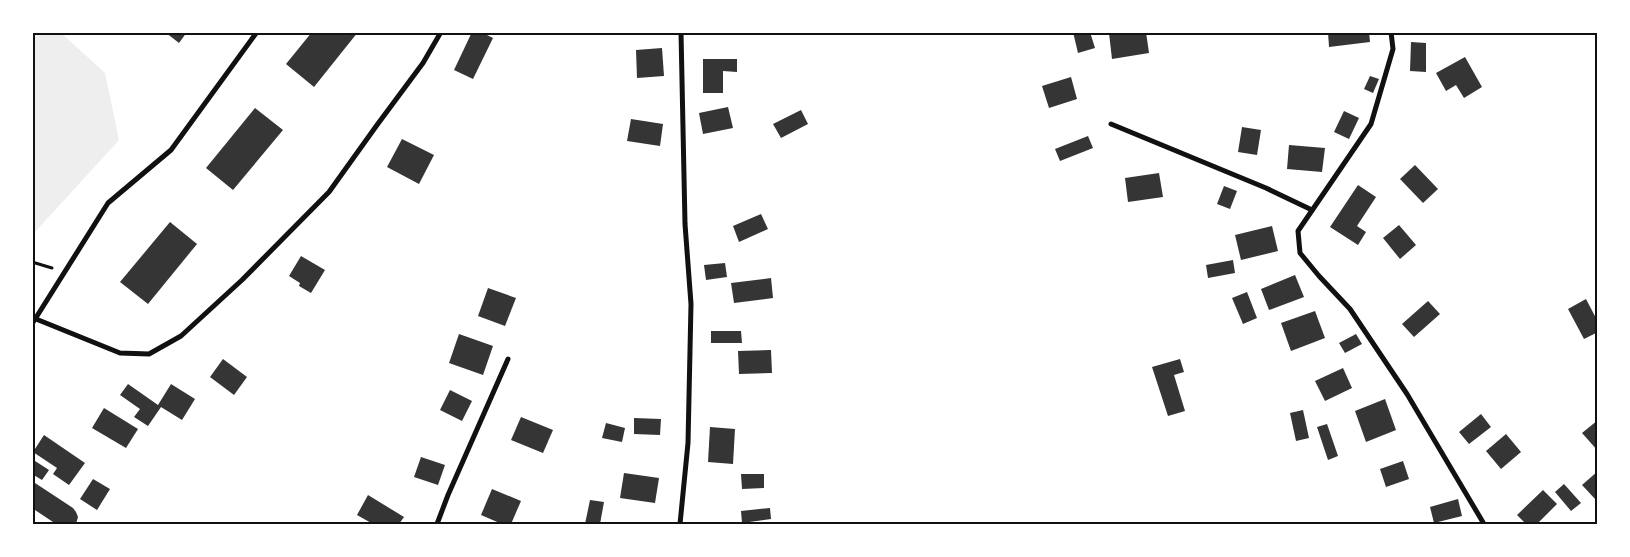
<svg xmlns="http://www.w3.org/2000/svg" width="1630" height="557" viewBox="0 0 1630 557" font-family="Ubuntu,sans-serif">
<rect width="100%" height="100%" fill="#fff"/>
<polygon fill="#eee" points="33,32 61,33 105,73 119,140 35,232 33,238"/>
<g fill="#353535">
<polygon points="165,32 187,32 179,43"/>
<polygon points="312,32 358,32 314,87 286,64"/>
<polygon points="472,32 481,32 493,38 473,79 454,70"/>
<polygon points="1073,32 1090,32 1095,48 1078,53"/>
<polygon points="1116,32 1146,32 1149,53 1112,59 1109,33"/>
<polygon points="1328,32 1369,32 1370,42 1329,47"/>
<polygon points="1411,42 1426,43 1426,72 1410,71"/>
<polygon points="662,48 664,76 637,78 636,50"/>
<polygon points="1465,57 1482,87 1464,98 1456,85 1446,91 1436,73"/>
<polygon points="703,59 737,59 737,72 723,71 723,93 703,93"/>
<polygon points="1370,76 1379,79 1373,93 1364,89"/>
<polygon points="1071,77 1077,99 1049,108 1042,86"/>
<polygon points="728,107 733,128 703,134 699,113"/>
<polygon points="255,108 283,130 233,190 206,168"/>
<polygon points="801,110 808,124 781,138 773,124"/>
<polygon points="1344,111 1359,118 1349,139 1334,132"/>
<polygon points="631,119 663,124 660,146 627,141"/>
<polygon points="1242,127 1261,130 1257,155 1238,152"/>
<polygon points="1088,136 1093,148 1060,161 1055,149"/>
<polygon points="402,139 434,155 419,184 387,167"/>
<polygon points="1289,145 1325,148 1322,172 1287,169"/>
<polygon points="1415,165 1438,189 1423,203 1400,179"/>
<polygon points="1159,173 1163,197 1128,202 1125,178"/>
<polygon points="1358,185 1376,197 1357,226 1366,232 1358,245 1330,227"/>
<polygon points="1224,186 1237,191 1230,209 1217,204"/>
<polygon points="761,214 768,229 739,242 733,226"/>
<polygon points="170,222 197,244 148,304 120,282"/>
<polygon points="1399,225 1416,245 1400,259 1383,238"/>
<polygon points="1272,226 1278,251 1241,260 1235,235"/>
<polygon points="301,256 325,270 311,293 299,286 300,283 289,276"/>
<polygon points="1233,260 1235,273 1208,278 1206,265"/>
<polygon points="725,263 727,277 706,280 704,265"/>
<polygon points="1295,275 1304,297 1269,310 1261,289"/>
<polygon points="771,278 773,298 734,303 731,283"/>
<polygon points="488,288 516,298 505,326 478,316"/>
<polygon points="1247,292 1257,318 1243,324 1232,298"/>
<polygon points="1586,299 1598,322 1598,332 1584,339 1568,309"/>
<polygon points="1428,301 1440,314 1414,337 1402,324"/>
<polygon points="1315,311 1325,338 1291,351 1281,323"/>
<polygon points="711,331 741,331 742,343 711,343"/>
<polygon points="459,334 493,346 483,375 449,363"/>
<polygon points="1356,334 1362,344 1345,353 1339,343"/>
<polygon points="771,350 772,373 739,374 738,351"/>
<polygon points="223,359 247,377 234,395 210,377"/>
<polygon points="1180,359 1184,372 1174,375 1185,411 1168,416 1152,367"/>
<polygon points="1343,368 1352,388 1325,401 1315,381"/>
<polygon points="128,384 158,405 171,384 195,399 182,420 161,407 148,426 134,417 140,409 120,395"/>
<polygon points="450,390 472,401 462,421 440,410"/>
<polygon points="1385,399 1396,430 1366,442 1355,411"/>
<polygon points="104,408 138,429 126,448 92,428"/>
<polygon points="1303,410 1309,438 1296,441 1290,413"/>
<polygon points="1481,414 1491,427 1469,444 1459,432"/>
<polygon points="521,417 553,430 543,453 511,440"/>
<polygon points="634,418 661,419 660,435 634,434"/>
<polygon points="1598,420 1598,451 1582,433"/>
<polygon points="606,423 625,428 622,442 602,438"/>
<polygon points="1327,424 1338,456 1328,460 1317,427"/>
<polygon points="710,427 735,429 733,464 708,462"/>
<polygon points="1506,434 1521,452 1501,469 1486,451"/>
<polygon points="44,435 85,463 69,485 53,474 57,468 33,452"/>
<polygon points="421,457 445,465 438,485 414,477"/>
<polygon points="32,459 49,470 42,480 32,474"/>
<polygon points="1403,461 1409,479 1386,487 1380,469"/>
<polygon points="1598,471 1598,498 1596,500 1582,485"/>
<polygon points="624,473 659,478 655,503 620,498"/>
<polygon points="741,474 764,474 764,488 742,489"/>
<polygon points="93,479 110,489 97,510 80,499"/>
<polygon points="32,481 73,508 76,512 78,517 76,524 56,524 32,508"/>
<polygon points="1564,484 1581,503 1571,511 1555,492"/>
<polygon points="492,489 521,501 511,524 502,524 481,515"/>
<polygon points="1543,490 1557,504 1537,524 1526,524 1517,515"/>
<polygon points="368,495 404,517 399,524 373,524 357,515"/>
<polygon points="1458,499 1462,516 1434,523 1430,507"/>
<polygon points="590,500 604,502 600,524 585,524"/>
<polygon points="770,508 771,519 742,523 741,511"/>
</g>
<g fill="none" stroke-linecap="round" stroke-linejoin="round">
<polyline stroke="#111" stroke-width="3" points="32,262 52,268"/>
<g stroke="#111" stroke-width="5">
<polyline points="1391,32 1393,49 1371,124 1298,231 1300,253 1319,276 1350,309 1407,394 1484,524"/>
<polyline points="1111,124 1266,188 1312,210"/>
<polyline points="36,319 120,353 149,354 181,336 242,280 329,192 377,125 423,63 441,32"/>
<polyline points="32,324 108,203 171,150 257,32"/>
<polyline points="437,524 448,495 508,359"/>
<polyline points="680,524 688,443 691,304 685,224 681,32"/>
</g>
</g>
<rect width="1630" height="557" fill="none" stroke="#ffffff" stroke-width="68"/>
<rect x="34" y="34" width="1562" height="489" fill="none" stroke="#111" stroke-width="2"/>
</svg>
